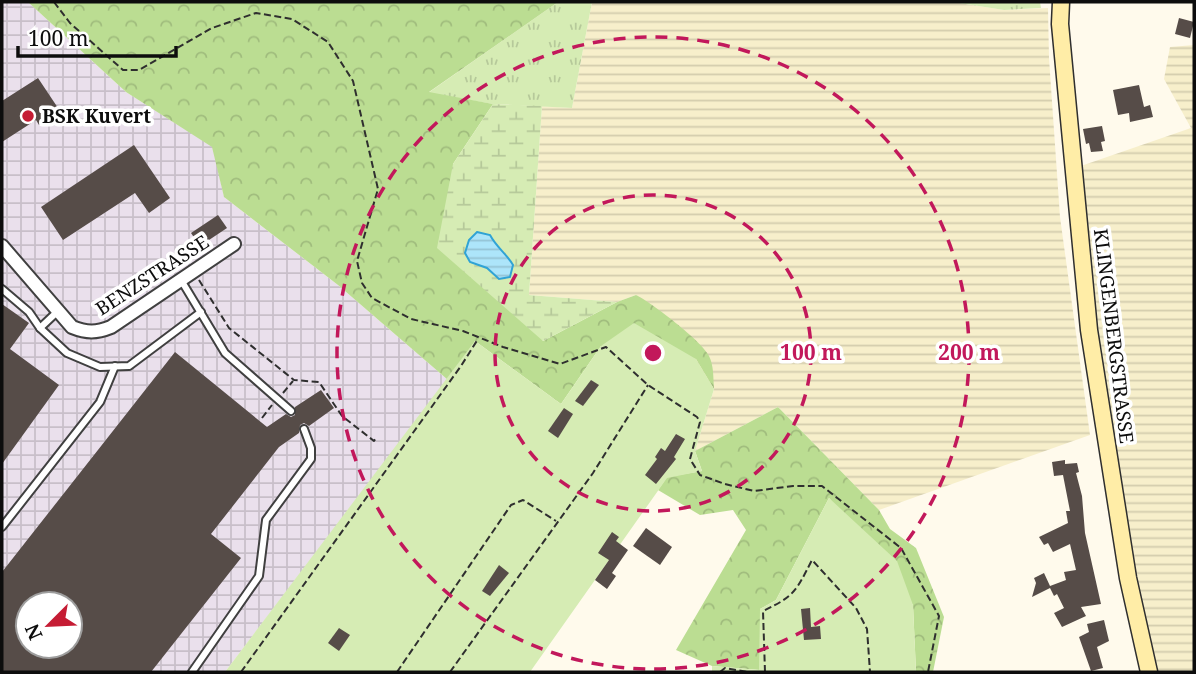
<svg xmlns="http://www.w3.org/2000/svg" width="1196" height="674" viewBox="0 0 1196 674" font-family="'Noto Serif',serif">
<defs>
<pattern id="industrial-grid" width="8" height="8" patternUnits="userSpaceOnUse" patternTransform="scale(1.75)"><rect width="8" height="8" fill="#eae0ec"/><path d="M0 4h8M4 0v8" fill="none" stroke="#c8bfc9"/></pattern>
<pattern id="farmland-rules" width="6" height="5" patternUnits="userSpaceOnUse" patternTransform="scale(1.75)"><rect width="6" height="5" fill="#f7efcb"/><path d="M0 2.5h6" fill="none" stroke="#d3ccad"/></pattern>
<pattern id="grass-tufts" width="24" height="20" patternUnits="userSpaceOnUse" patternTransform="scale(1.75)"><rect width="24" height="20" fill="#d6ecb4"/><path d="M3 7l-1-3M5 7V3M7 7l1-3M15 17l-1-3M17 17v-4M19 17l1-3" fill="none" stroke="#b6c99a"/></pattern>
<pattern id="forest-crowns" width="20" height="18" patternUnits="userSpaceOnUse" patternTransform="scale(1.75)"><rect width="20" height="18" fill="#bbdd92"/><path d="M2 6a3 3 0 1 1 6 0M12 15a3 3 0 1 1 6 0" fill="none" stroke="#a0bc7d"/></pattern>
<pattern id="wetland-marsh" width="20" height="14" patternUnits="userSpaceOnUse" patternTransform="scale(1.75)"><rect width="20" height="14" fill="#d6ecb4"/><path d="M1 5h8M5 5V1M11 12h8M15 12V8" fill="none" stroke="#b6c99a"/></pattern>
<pattern id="water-rules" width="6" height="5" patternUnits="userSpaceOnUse" patternTransform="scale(1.75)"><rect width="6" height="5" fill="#ade5fa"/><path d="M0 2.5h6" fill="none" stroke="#94c3d5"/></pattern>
</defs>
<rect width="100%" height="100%" fill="#fffaec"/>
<path fill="url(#industrial-grid)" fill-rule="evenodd" d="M2,2H28L126,92L213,147L224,197L338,285L448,380L225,672H2ZM28,604H70V646H28Z"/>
<g fill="url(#farmland-rules)">
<polygon points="592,2 953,2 1004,10 1048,8 1049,58 1060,217 1090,435 879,510 778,407 695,451 714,389 636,295 617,302 529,295 542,106 572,108"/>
<polygon points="1194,45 1194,672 1158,672 1137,578 1094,308 1078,167 1191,128 1164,79 1170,47"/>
</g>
<g fill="url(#grass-tufts)">
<polygon points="558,2 592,2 572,108 493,104 428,93"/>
<polygon points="953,2 1040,2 1041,8 1004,10"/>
</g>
<g fill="url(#forest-crowns)">
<path d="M28,2H558L429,92L493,104L453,164L543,341L617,302L636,295C651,302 703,342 709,356C714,366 713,377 714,389L696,359L601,346L561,404L475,341L448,380L338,285L224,197L212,147L126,92Z"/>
<polygon points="778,407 879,510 890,529 916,548 944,617 933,672 916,672 913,605 829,498 776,600 760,609 760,670 712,666 676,650 746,530 733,510 700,515 658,490 667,477 702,471 695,451"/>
</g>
<polygon fill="url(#wetland-marsh)" points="493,104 542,106 529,295 617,302 543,341 437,248 453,164"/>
<g fill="#d6ecb4">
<polygon points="634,323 696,359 714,389 695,451 702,471 667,478 530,672 225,672 475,341 561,404 601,346"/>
<polygon points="829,498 897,561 913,605 916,672 712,672 712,666 759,670 760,609 776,600"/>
</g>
<path fill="url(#water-rules)" stroke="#30a3d5" stroke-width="2" d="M477,232L490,235C497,248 506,253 513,265L510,277L499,279L487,268L470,262L465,253L469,240Z"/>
<g fill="#564c48" fill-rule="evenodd">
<polygon points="1179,18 1194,22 1190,38 1175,34"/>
<polygon points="38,78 60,111 39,125 36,120 2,142 2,101"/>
<polygon points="1139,85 1144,107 1150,105 1153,117 1130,122 1129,113 1118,115 1113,90"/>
<polygon points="1102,126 1105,141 1101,142 1103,151 1091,152 1089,143 1086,144 1083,129"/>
<polygon points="134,145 170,198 149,213 135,193 63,240 41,207"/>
<polygon points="218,215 227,228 200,246 191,233"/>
<polygon points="2,304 29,323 10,349 59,385 2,464"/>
<path d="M175,352L267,427L286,414L291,417L295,415V407L321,390L334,408L309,426L304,423L300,425L299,433L279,447L211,534L241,558L151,672H2V572ZM28,604H70V646H28Z"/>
<polygon points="591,380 599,385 583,406 575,401"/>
<polygon points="564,408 573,414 558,438 548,431"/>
<polygon points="676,434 685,439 674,457 676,459 656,484 645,475 657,459 655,457 661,448 665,451"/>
<polygon points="1065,460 1065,464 1077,463 1079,472 1076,473 1082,496 1085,533 1101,604 1081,607 1086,616 1062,627 1054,613 1064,608 1057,594 1054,596 1050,588 1032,597 1036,583 1034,578 1044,573 1050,586 1066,580 1064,572 1076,570 1070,544 1053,552 1048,543 1044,545 1039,537 1068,523 1066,511 1070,511 1063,475 1054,476 1052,462"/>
<polygon points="646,528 672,547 660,565 633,546"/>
<polygon points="612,532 619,537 616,541 628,550 612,573 616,576 607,589 595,580 609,560 598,553"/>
<polygon points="499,565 509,573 490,596 482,591"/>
<polygon points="810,608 811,627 820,626 821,639 804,640 801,609"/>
<polygon points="1104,620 1109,641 1097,647 1103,668 1091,671 1079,637 1089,632 1087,624"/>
<polygon points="339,628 350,635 339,651 328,643"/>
</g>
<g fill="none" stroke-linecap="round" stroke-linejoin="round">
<defs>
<g id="lane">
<polyline points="181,280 225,353 291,411"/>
<polyline points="2,289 29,312 40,328 67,353 100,367 129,366 201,312"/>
<polyline points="40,328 57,312"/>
<polyline points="2,527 100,402 115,366"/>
<polyline points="192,672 259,576 266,520 311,459 311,448 304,429"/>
</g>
<path id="street" d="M2,246L72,327C87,333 96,333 111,327L234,244"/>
<polyline id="secondary" points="1061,2 1060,24 1089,330 1128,578 1149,672"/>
</defs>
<use href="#lane" stroke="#404040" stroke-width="10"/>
<use href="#street" stroke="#404040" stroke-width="16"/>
<use href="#secondary" stroke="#2f2f2f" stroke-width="19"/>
<g stroke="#2f2f2f" stroke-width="2" stroke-dasharray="7 3.5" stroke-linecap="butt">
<polyline points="54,2 70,23 123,70 139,70 212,28 256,13 292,19 328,42 353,81 378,189 357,261 362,283 372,298 411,319 463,331 503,347 560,364 606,347 648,385 697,417 700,422 690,459 700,475 725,484 754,491 793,486 822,486 901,548 939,616 928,672"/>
<polyline points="199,280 229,328 294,380 319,382 342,416 374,441 376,438"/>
<polyline points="283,393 293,381"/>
<polyline points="262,418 272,405"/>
<polyline points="241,672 461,366 478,339"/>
<polyline points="397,672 511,505 523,500 556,521"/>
<polyline points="450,672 593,473 648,385"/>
<polyline points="720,672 725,668 748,672"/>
<path d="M765,672L763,611C795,596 796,591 812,560L856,608L867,629L870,672"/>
</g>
<use href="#lane" stroke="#fff" stroke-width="6"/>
<use href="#street" stroke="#fff" stroke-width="12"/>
<use href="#secondary" stroke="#ffeda7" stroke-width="16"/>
</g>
<g fill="none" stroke="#c2185b" stroke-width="3.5" stroke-dasharray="12 9">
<circle cx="653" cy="353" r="158"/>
<circle cx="653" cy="353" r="316"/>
</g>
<circle fill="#c51c34" stroke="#fff" stroke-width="2.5" cx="28" cy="116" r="7"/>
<g text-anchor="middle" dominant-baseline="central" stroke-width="7" stroke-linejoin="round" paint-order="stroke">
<g font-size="19" font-weight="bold" fill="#0d0d0d" stroke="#fff" text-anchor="start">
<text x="42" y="116">BSK Kuvert</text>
</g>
<g font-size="19" fill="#0d0d0d" stroke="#fff">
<text transform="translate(152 275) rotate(-33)">BENZSTRASSE</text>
<text transform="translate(1114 336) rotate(83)">KLINGENBERGSTRASSE</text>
</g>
</g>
<circle cx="653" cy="353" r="10" fill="#c2185b" stroke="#fff" stroke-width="3.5"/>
<g font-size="21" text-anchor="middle" font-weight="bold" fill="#c2185b" stroke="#fff" stroke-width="7" stroke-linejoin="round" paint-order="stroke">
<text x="811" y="360">100 m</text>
<text x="969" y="360">200 m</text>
</g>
<rect width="1196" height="674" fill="none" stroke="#0d0d0d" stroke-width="7"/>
<g transform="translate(49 625) rotate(246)"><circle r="33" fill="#ffffff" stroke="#9e9e9e" stroke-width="2"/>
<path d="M0-5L12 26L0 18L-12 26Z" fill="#c51c34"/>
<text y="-10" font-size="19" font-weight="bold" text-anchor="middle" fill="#0d0d0d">N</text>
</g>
<path d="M18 46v10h158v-10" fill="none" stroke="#0d0d0d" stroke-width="3.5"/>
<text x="28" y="46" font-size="21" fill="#0d0d0d" stroke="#ffffff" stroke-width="5" paint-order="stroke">100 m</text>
</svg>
